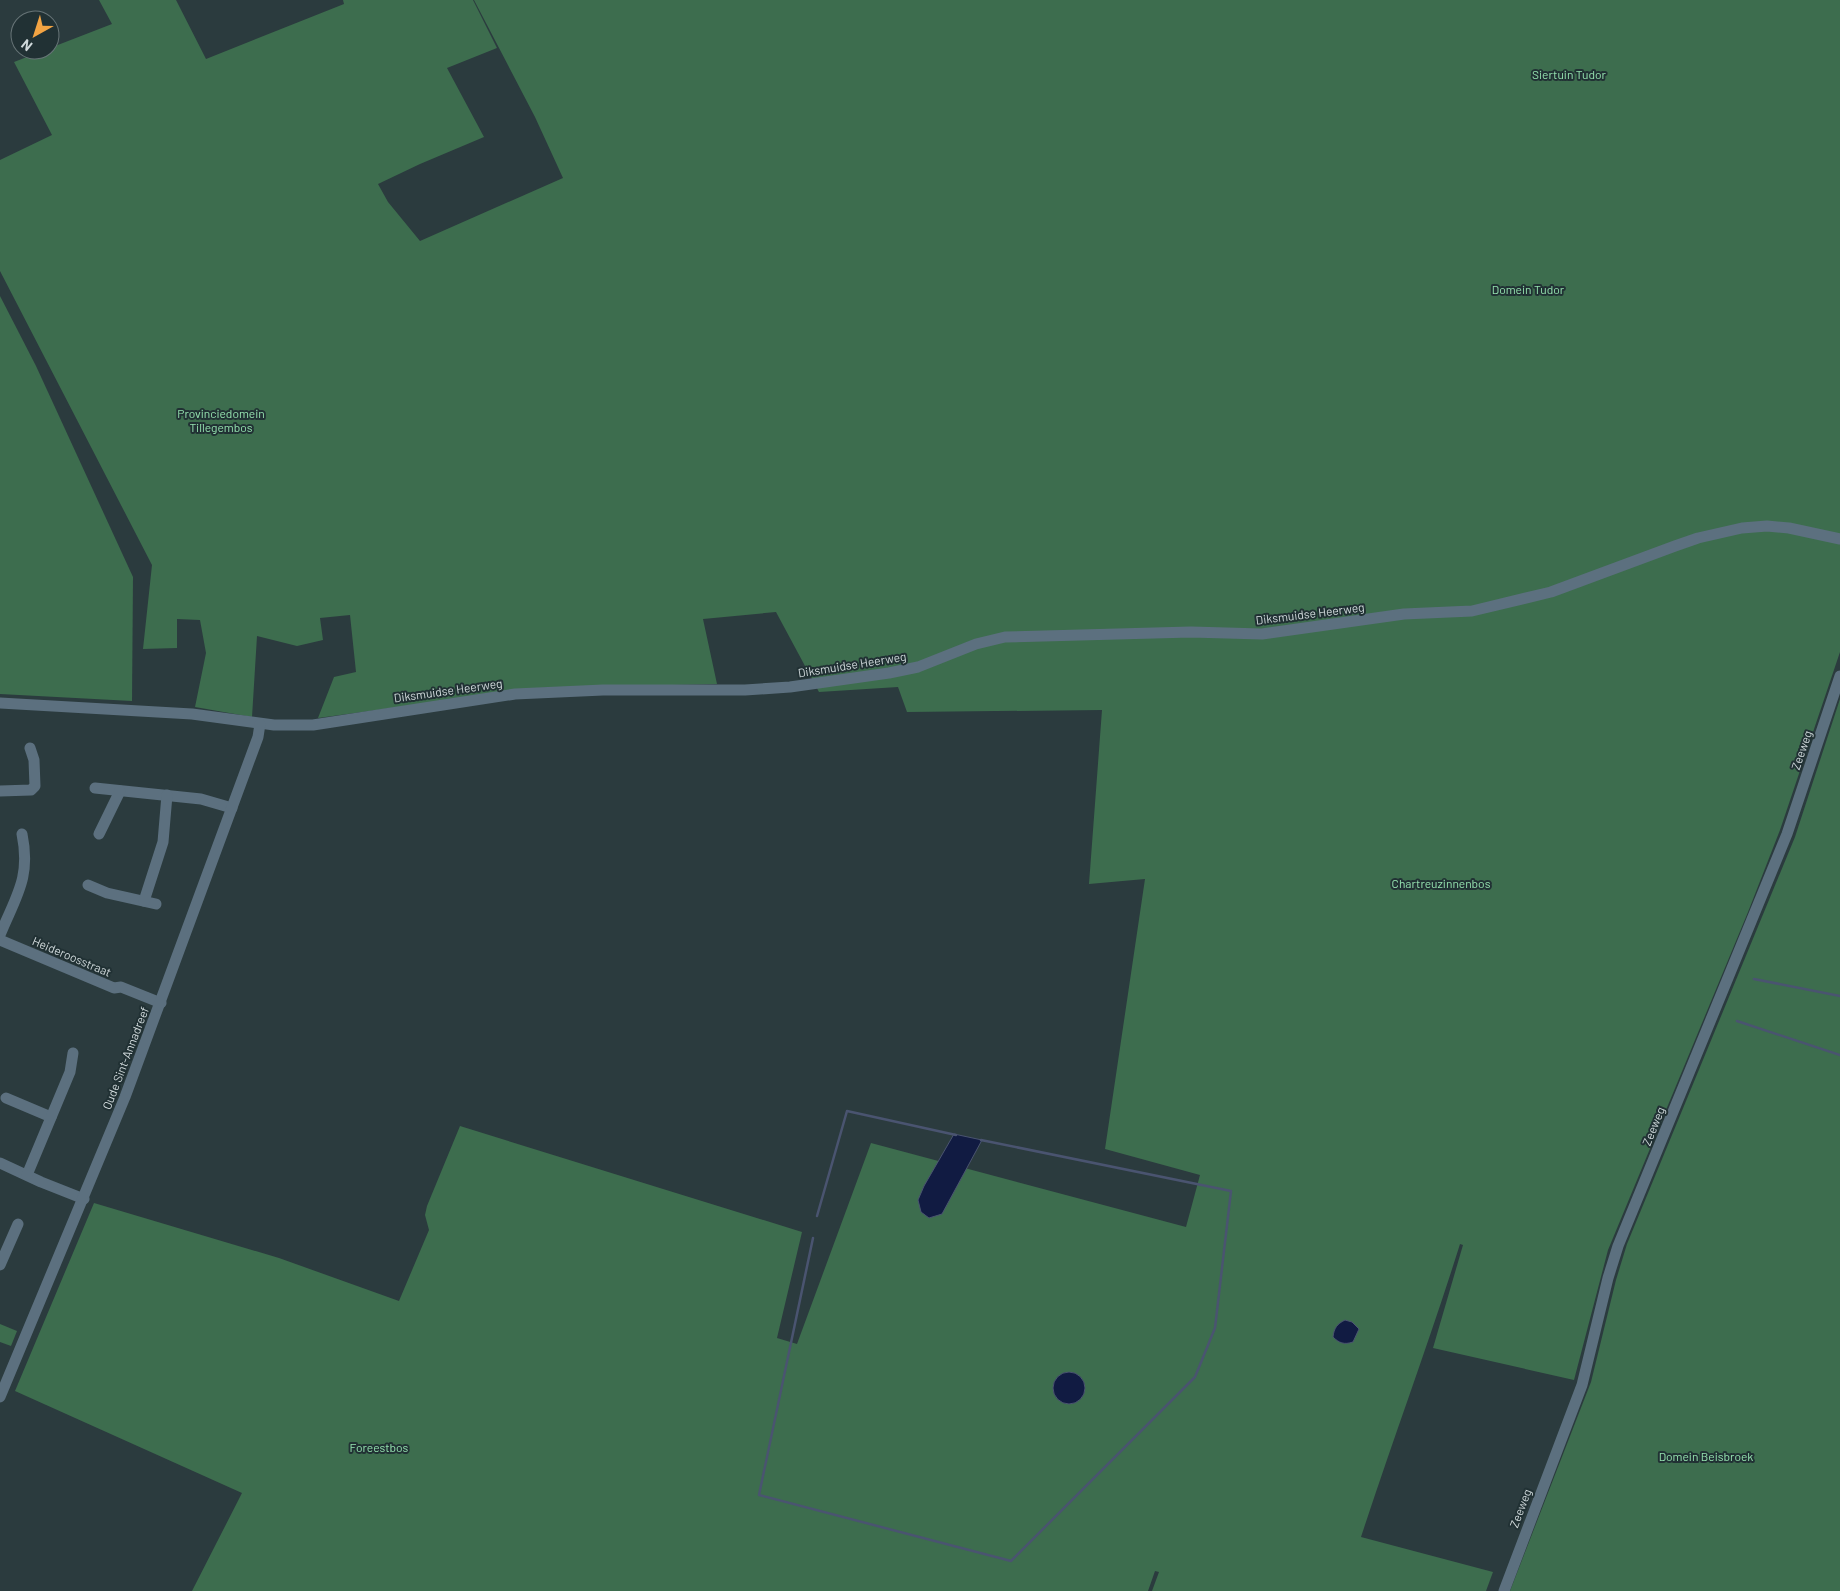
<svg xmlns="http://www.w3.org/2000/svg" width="1840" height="1591" viewBox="0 0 1840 1591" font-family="Barlow,sans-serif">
<rect width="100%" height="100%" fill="#2b3b3e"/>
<g fill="#3d6d4e">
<path d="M99,0H176L206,59L344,4L343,0H473L497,48L447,68L484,137L420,164L378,184L388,202L420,241L563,178L535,117L474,0H1840V652L1780,830L1748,912L1608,1250L1574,1380L1433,1348L1463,1245L1460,1244C1429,1343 1393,1439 1361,1537L1493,1572L1486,1591H1152L1159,1572L1155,1571L1148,1591H192L242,1493L15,1391L94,1203L279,1258L399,1301L429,1230L425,1215L427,1206L460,1126L802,1232L777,1338L797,1344L871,1143L1186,1227L1200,1175L1105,1149L1145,879L1089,884L1102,710L907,712L898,687L819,692L776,612L703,619L717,684L539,688L318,718L334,677L356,672L350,615L320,618L323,640L297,646L257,636L252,717L195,707L206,653L200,620L177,619V648L143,649L152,565L0,271V160L52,135L14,62L45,50H50V48L112,24Z"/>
<polygon points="0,296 36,366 133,577 132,701 0,694"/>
<polygon points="1840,699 1840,1591 1510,1591 1591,1382 1616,1280 1627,1244 1795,837"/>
<polygon points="0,1324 17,1331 11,1346 0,1342"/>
</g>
<g fill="#111b42" stroke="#4a5470">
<polygon points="954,1134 982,1140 942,1214 929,1218 921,1212 918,1200 924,1186"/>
<path d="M1345,1320L1352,1322L1359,1329L1353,1342C1344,1345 1339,1343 1333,1337C1334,1328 1337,1324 1345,1320Z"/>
<circle cx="1069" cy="1388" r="16"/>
</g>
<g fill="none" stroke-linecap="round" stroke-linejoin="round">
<g stroke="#4a5470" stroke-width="2.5">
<polyline points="1754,979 1840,996"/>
<polyline points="1737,1021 1840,1055"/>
<polyline points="817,1216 847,1111 956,1135"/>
<polyline points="813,1238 759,1495 1011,1561 1195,1377 1215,1328 1231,1191 981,1140"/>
</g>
<g stroke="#5c707f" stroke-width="11">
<polyline points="0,703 192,714 274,725 313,725 515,694 603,690 745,690 790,687 889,673 918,667 976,644 1005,637 1191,632 1262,634 1404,614 1472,611 1551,592 1675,546 1698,538 1742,528 1767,526 1789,528 1840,539"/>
<polyline points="95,788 201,799 232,808"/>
<polyline points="0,791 31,790 35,786 34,760 30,748"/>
<polyline points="99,834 120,791"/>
<polyline points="88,885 107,893 156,904"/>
<polyline points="144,901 163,842 167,795"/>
<path d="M0,935C16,896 31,878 22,834"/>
<polyline points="0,940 114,988 121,987 161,1003"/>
<polyline points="6,1098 51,1117"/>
<polyline points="0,1163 41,1182 84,1199"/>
<polyline points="27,1175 70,1072 73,1053"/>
<polyline points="0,1265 18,1224"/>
<polyline points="0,1397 125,1097 258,737 260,724"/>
<polyline points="1504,1591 1582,1385 1608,1278 1618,1246 1787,834 1840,676"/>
</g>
</g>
<g text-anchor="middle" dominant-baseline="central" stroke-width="4" stroke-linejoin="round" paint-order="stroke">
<g font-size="12" fill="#94e1ae" stroke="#213134">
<text x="1569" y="74">Siertuin Tudor</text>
<text x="1528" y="289">Domein Tudor</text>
<text x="221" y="413">Provinciedomein<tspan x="221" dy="14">Tillegembos</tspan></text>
<text x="1441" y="883">Chartreuzinnenbos</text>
<text x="379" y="1447">Foreestbos</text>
<text x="1706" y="1456">Domein Beisbroek</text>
</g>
<g font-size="12" fill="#d0d9db" stroke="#213134">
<text transform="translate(1310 613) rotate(-7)">Diksmuidse Heerweg</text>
<text transform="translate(852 664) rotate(-9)">Diksmuidse Heerweg</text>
<text transform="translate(448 690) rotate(-8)">Diksmuidse Heerweg</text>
<text transform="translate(1801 750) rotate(-71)">Zeeweg</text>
<text transform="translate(72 956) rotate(23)">Heideroosstraat</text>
<text transform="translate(125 1058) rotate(-69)">Oude Sint-Annadreef</text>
<text transform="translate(1653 1126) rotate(-68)">Zeeweg</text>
<text transform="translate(1520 1508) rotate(-69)">Zeeweg</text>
</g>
</g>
<g transform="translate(35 35) rotate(219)"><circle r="24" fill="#213134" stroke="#677477"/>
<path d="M0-4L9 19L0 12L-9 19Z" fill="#f3a443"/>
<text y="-8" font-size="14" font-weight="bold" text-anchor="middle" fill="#d0d9db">N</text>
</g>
</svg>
